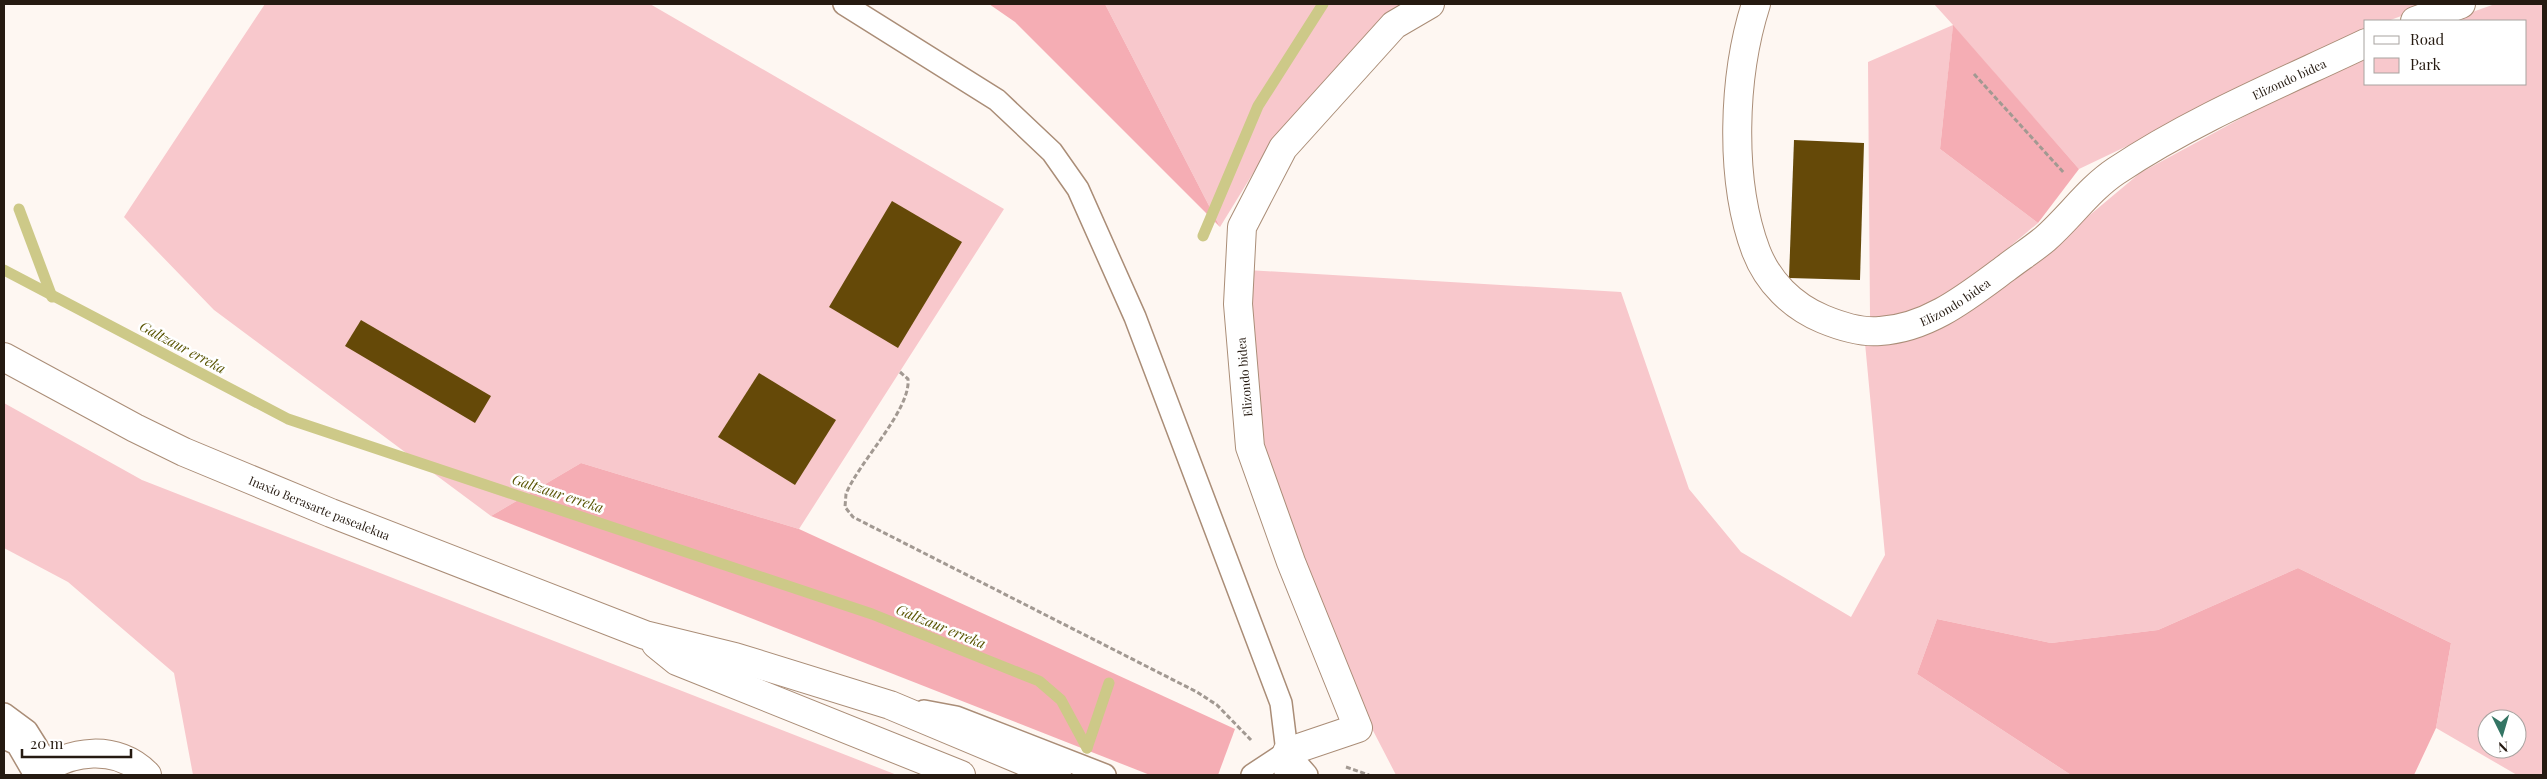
<svg xmlns="http://www.w3.org/2000/svg" width="2547" height="779" viewBox="0 0 2547 779" font-family="'Playfair Display',serif">
<rect width="100%" height="100%" fill="#fef7f2"/>
<g fill="#f8c8cc" fill-rule="evenodd">
<polygon points="265,4 650,4 1004,209 799,529 581,463 491,516 214,310 124,217"/>
<polygon points="1105,4 1409,4 1370,31 1263,157 1220,227"/>
<path d="M1934,4H2433L2388,21H2366V32L2079,169L1953,26L1940,149L2038,223C2006,249 1934,316 1894,319C1886,320 1878,319 1870,318L1868,62L1953,25Z"/>
<path d="M2495,4H2543V775H2517L2436,728L2451,643L2298,568L2158,630L2051,643L1937,619L1917,674L2071,775H1396L1367,719L1294,543L1266,457L1256,387L1247,270L1621,292L1689,489L1741,552L1851,617L1885,555L1865,343L2054,245L2140,173L2306,83L2366,57V84H2526V21H2447ZM2487,719H2517V749H2487Z"/>
<polygon points="4,403 142,480 897,775 193,775 174,673 68,582 4,548"/>
</g>
<g fill="#f5adb4">
<polygon points="989,4 1105,4 1220,227 1015,22"/>
<polygon points="1953,25 2079,169 2038,223 1940,149"/>
<polygon points="581,463 799,529 1235,729 1218,775 1150,775 491,516"/>
<polygon points="2298,568 2451,643 2436,728 2414,775 2071,775 1917,674 1937,619 2051,643 2158,630"/>
</g>
<g fill="none" stroke-linecap="round" stroke-linejoin="round">
<g stroke="#cdc988" stroke-width="11">
<polyline points="19,209 52,297"/>
<polyline points="1203,236 1258,106 1323,4"/>
<polyline points="4,270 288,419 872,614 1039,681 1061,700 1087,748"/>
<polyline points="1087,748 1109,683"/>
</g>
</g>
<g fill="#654908">
<polygon points="1794,140 1864,143 1860,280 1789,278"/>
<polygon points="892,201 962,242 898,348 829,307"/>
<polygon points="361,320 491,396 475,423 345,346"/>
<polygon points="759,373 836,420 795,485 718,437"/>
</g>
<g fill="none" stroke-linecap="round" stroke-linejoin="round">
<defs>
<g id="lane">
<polyline points="844,4 997,100 1052,152 1078,189 1135,317 1281,703 1287,752 1285,775"/>
<polyline points="924,711 956,717 1105,775"/>
<polyline points="4,714 27,731 49,766"/>
<polyline points="4,738 17,744 35,775"/>
<polyline points="1287,752 1307,775"/>
<polyline points="1252,775 1287,752"/>
</g>
<g id="street">
<path id="s1" d="M1756,4C1733,76 1729,179 1756,251C1768,282 1792,306 1823,319C1840,326 1861,333 1880,331C1929,328 1968,296 2006,268C2019,258 2033,249 2045,239C2070,217 2089,189 2116,171C2194,119 2282,83 2366,43"/>
<polyline points="2415,21 2461,4"/>
<polyline points="1287,752 1358,728 1291,562 1250,447 1238,304 1242,227 1283,148 1394,25 1430,4"/>
</g>
<g id="secondary">
<path id="s2" d="M4,357L135,428L184,452L331,513L645,635L735,657L890,705L1057,775"/>
<polyline points="656,644 677,661 961,775"/>
<path d="M38,775C68,749 118,744 147,775"/>
</g>
</defs>
<use href="#lane" stroke="#aa8d77" stroke-width="24"/>
<use href="#street" stroke="#aa8d77" stroke-width="30"/>
<use href="#secondary" stroke="#aa8d77" stroke-width="30"/>
<g stroke="#a29992" stroke-width="3" stroke-dasharray="5 2.5" stroke-linecap="butt">
<polyline points="1974,74 2064,173"/>
<path d="M900,372L908,379C911,410 858,463 846,494L845,507L853,517L1197,692L1217,705L1251,740"/>
<polyline points="1346,767 1369,775"/>
</g>
<use href="#lane" stroke="#fff" stroke-width="21"/>
<use href="#street" stroke="#fff" stroke-width="28"/>
<use href="#secondary" stroke="#fff" stroke-width="28"/>
</g>
<g text-anchor="middle" dominant-baseline="central" stroke-width="5" stroke-linejoin="round" paint-order="stroke">
<g font-size="12" fill="#251a11" stroke="#fff">
<text stroke="none"><textPath href="#s1" startOffset="894">Elizondo bidea</textPath></text>
<text stroke="none"><textPath href="#s1" startOffset="489">Elizondo bidea</textPath></text>
<text transform="translate(1244 377) rotate(-95)">Elizondo bidea</text>
<text stroke="none"><textPath href="#s2" startOffset="350">Inaxio Berasarte pasealekua</textPath></text>
</g>
<g font-size="14" font-style="italic" fill="#5a5504" stroke="#fff">
<text transform="translate(183 347) rotate(28)">Galtzaur erreka</text>
<text transform="translate(558 493) rotate(18)">Galtzaur erreka</text>
<text transform="translate(941 626) rotate(22)">Galtzaur erreka</text>
</g>
</g>
<rect width="2547" height="779" fill="none" stroke="#251a11" stroke-width="10"/>
<rect x="2364" y="20" width="162" height="65" fill="#ffffff" stroke="#a8a3a0"/>
<rect x="2374" y="36" width="25" height="8" fill="#ffffff" stroke="#a8a3a0"/>
<text x="2410" y="45" font-size="15" fill="#251a11">Road</text>
<rect x="2374" y="58" width="25" height="15" fill="#f8c8cc" stroke="#a8a3a0"/>
<text x="2410" y="70" font-size="15" fill="#251a11">Park</text>
<g transform="translate(2502 734) rotate(175)"><circle r="24" fill="#ffffff" stroke="#a8a3a0"/>
<path d="M0-4L9 19L0 12L-9 19Z" fill="#347564"/>
<text y="-8" font-size="14" font-weight="bold" text-anchor="middle" fill="#251a11">N</text>
</g>
<path d="M22 749v8h109v-8" fill="none" stroke="#251a11" stroke-width="2.5"/>
<text x="30" y="749" font-size="15" fill="#251a11" stroke="#ffffff" stroke-width="4" paint-order="stroke">20 m</text>
</svg>
